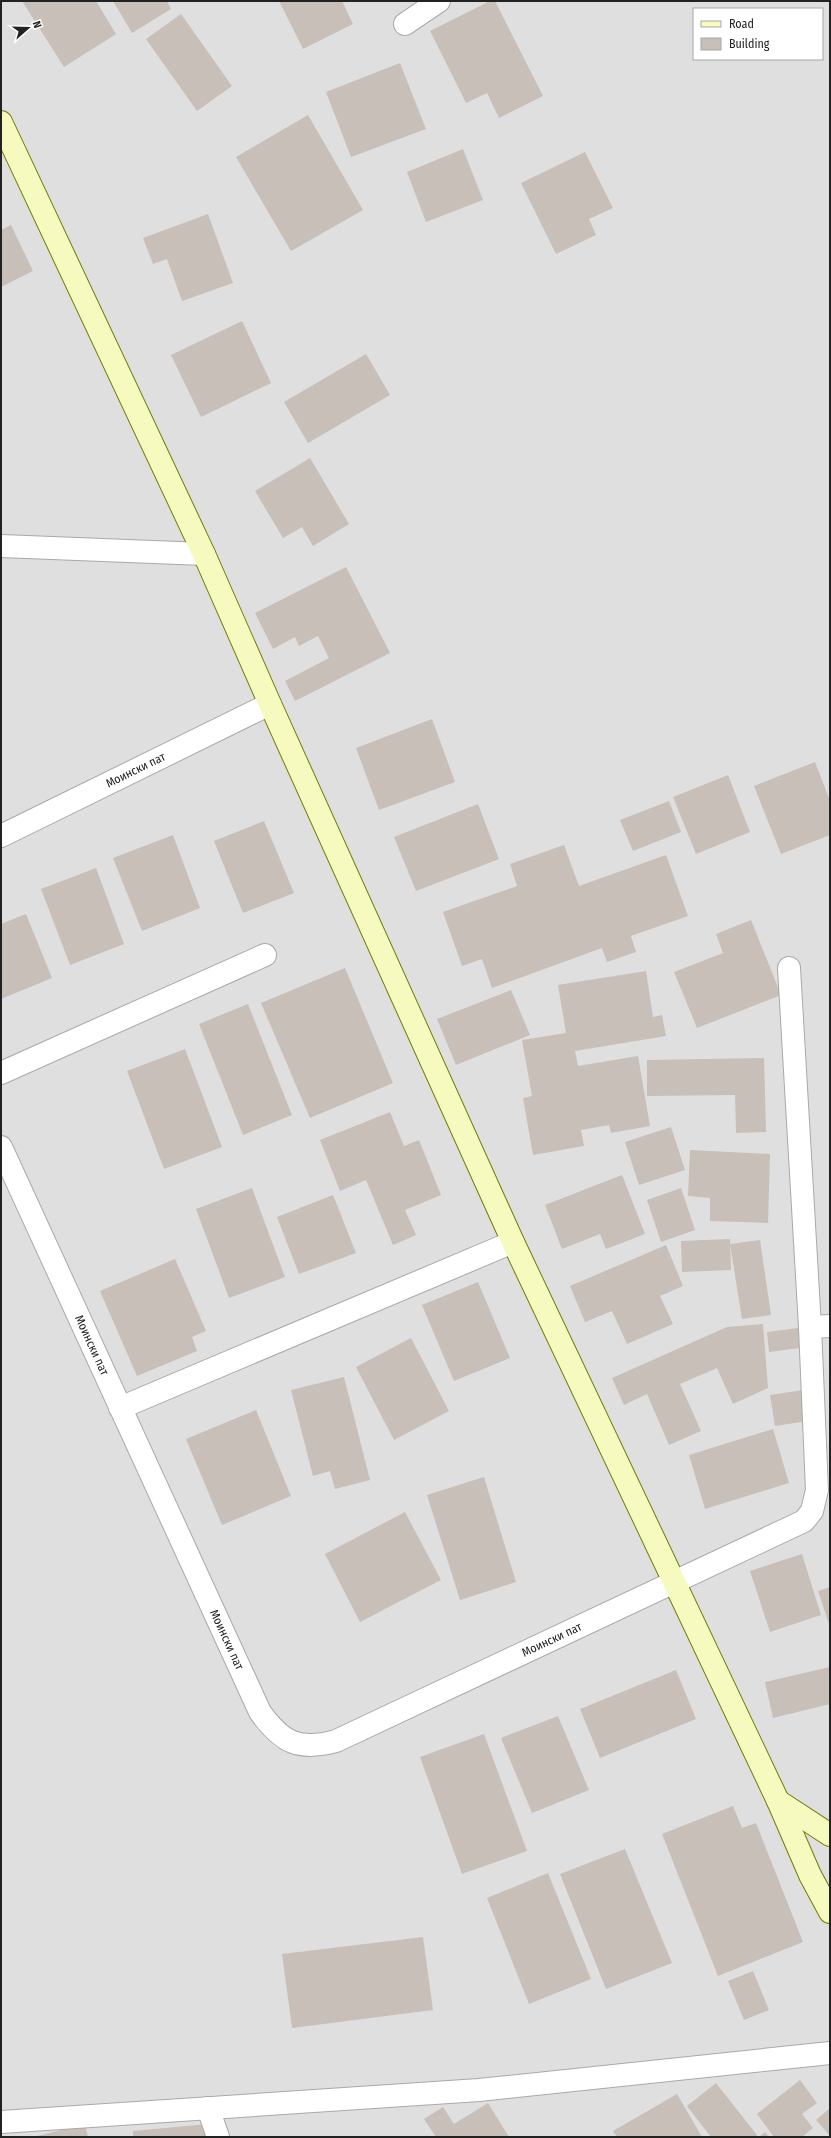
<svg xmlns="http://www.w3.org/2000/svg" width="831" height="2138" viewBox="0 0 831 2138" font-family="'Fira Sans Condensed',sans-serif">
<rect width="100%" height="100%" fill="#f2efe9"/>
<path fill="#e0dfdf" fill-rule="evenodd" d="M1,1H830V2137H1ZM694,9H822V59H694Z"/>
<g fill="#c7bfb8">
<polygon points="22,1 96,1 116,34 64,67"/>
<polygon points="113,1 167,1 171,9 132,33"/>
<polygon points="279,1 342,1 353,24 303,49"/>
<polygon points="490,1 495,1 543,96 499,118 487,93 466,103 430,31"/>
<polygon points="181,14 232,86 197,111 146,39"/>
<polygon points="400,63 426,129 351,157 326,92"/>
<polygon points="308,115 363,210 291,251 236,157"/>
<polygon points="463,149 483,200 426,222 407,172"/>
<polygon points="585,152 613,208 589,219 596,235 556,254 521,183"/>
<polygon points="208,214 233,283 182,301 167,259 153,264 143,238"/>
<polygon points="11,225 33,271 1,287 1,230"/>
<polygon points="242,321 271,383 201,417 171,355"/>
<polygon points="366,354 390,395 308,443 284,402"/>
<polygon points="310,458 349,524 313,546 302,527 283,538 255,491"/>
<polygon points="346,567 390,653 295,701 285,681 329,658 318,636 299,646 295,637 273,649 255,613"/>
<polygon points="432,719 455,782 379,810 356,748"/>
<polygon points="815,762 830,801 830,835 781,854 754,786"/>
<polygon points="728,775 750,832 696,854 673,797"/>
<polygon points="669,801 681,832 633,851 620,820"/>
<polygon points="478,804 499,859 416,891 394,837"/>
<polygon points="264,821 294,893 243,913 214,841"/>
<polygon points="173,835 200,908 142,931 113,858"/>
<polygon points="564,845 579,886 666,855 688,916 631,936 636,952 607,962 602,948 492,988 482,959 462,966 443,912 517,886 510,864"/>
<polygon points="96,868 124,944 70,965 41,889"/>
<polygon points="26,914 52,978 1,999 1,924"/>
<polygon points="751,920 781,995 697,1028 674,972 723,953 716,934"/>
<polygon points="345,968 393,1083 310,1118 261,1003"/>
<polygon points="646,971 653,1017 662,1015 666,1036 575,1051 578,1066 638,1056 650,1126 611,1133 609,1125 581,1130 584,1146 533,1155 523,1098 532,1096 522,1040 566,1033 558,985"/>
<polygon points="511,990 530,1035 456,1065 437,1019"/>
<polygon points="248,1004 292,1115 243,1135 199,1024"/>
<polygon points="185,1049 222,1147 164,1169 127,1071"/>
<polygon points="764,1058 766,1132 736,1133 735,1095 647,1096 647,1060"/>
<polygon points="390,1112 404,1146 419,1140 441,1195 405,1210 416,1235 393,1245 366,1180 340,1191 320,1140"/>
<polygon points="671,1127 685,1170 639,1185 625,1142"/>
<polygon points="690,1150 770,1154 768,1223 710,1221 710,1198 688,1196"/>
<polygon points="622,1175 645,1234 606,1249 600,1234 562,1249 545,1205"/>
<polygon points="252,1188 285,1277 229,1298 196,1209"/>
<polygon points="681,1188 695,1230 661,1242 647,1200"/>
<polygon points="333,1195 356,1253 299,1274 277,1217"/>
<polygon points="730,1239 731,1270 682,1272 681,1241"/>
<polygon points="760,1240 771,1315 742,1319 730,1244"/>
<polygon points="666,1245 683,1286 660,1296 673,1324 627,1344 612,1311 585,1322 570,1286"/>
<polygon points="175,1259 206,1331 192,1337 197,1351 137,1376 100,1291"/>
<polygon points="478,1282 510,1358 454,1381 422,1305"/>
<polygon points="763,1324 768,1388 733,1404 717,1368 680,1384 701,1431 669,1445 647,1394 624,1405 612,1378 727,1327"/>
<polygon points="798,1328 800,1348 769,1352 767,1332"/>
<polygon points="411,1338 449,1411 394,1440 356,1367"/>
<polygon points="344,1377 370,1480 335,1489 330,1471 313,1476 291,1390"/>
<polygon points="803,1390 808,1421 775,1426 770,1395"/>
<polygon points="256,1410 291,1496 222,1525 186,1439"/>
<polygon points="773,1429 789,1483 705,1509 689,1455"/>
<polygon points="484,1477 516,1582 460,1600 427,1495"/>
<polygon points="405,1512 441,1580 360,1622 325,1554"/>
<polygon points="802,1554 821,1615 770,1632 750,1571"/>
<polygon points="830,1587 830,1627 818,1591"/>
<polygon points="830,1667 830,1704 773,1718 765,1682"/>
<polygon points="676,1670 696,1719 600,1758 580,1709"/>
<polygon points="558,1716 589,1790 532,1813 501,1738"/>
<polygon points="484,1734 527,1851 462,1874 420,1757"/>
<polygon points="733,1806 742,1828 756,1823 803,1942 718,1976 662,1834"/>
<polygon points="625,1849 672,1963 606,1989 560,1874"/>
<polygon points="548,1873 591,1979 529,2004 487,1898"/>
<polygon points="423,1937 433,2010 292,2028 282,1954"/>
<polygon points="753,1971 769,2010 744,2020 728,1981"/>
<polygon points="800,2080 817,2103 802,2114 813,2128 802,2137 774,2137 757,2114"/>
<polygon points="716,2083 757,2135 755,2137 711,2137 687,2106"/>
<polygon points="677,2094 702,2137 617,2137 613,2131"/>
<polygon points="488,2103 509,2137 436,2137 424,2119 443,2107 454,2124"/>
<polygon points="830,2108 830,2136 816,2120"/>
<polygon points="85,2124 88,2137 37,2137 37,2136"/>
<polygon points="208,2124 209,2137 133,2137 133,2131"/>
<polygon points="765,2132 769,2137 759,2137"/>
</g>
<g fill="none" stroke-linecap="round" stroke-linejoin="round">
<defs>
<g id="minor">
<polyline points="405,24 439,1"/>
<polyline points="1,546 204,554"/>
<path id="s1" d="M1,836L270,704"/>
<polyline points="1,1073 265,955"/>
<path id="s2" d="M1,1147L260,1712C282,1743 299,1751 336,1741L804,1521L812,1511L817,1490L810,1327L789,968"/>
<polyline points="810,1327 830,1326"/>
<polyline points="120,1408 513,1242"/>
<polyline points="208,2108 218,2137"/>
<polyline points="1,2122 479,2090 830,2053"/>
</g>
<g id="secondary">
<polyline points="1,122 204,554 270,704 513,1242 778,1801 810,1875 830,1912"/>
<polyline points="778,1801 830,1835"/>
</g>
</defs>
<use href="#minor" stroke="#a9a9a9" stroke-width="24"/>
<use href="#secondary" stroke="#707d05" stroke-width="24"/>
<use href="#minor" stroke="#fff" stroke-width="22"/>
<use href="#secondary" stroke="#f7fabf" stroke-width="22"/>
</g>
<g text-anchor="middle" dominant-baseline="central" stroke-width="3" stroke-linejoin="round" paint-order="stroke">
<g font-size="12" fill="#222" stroke="#fff">
<text stroke="none"><textPath href="#s1" startOffset="150">Моински пат</textPath></text>
<text stroke="none"><textPath href="#s2" startOffset="218">Моински пат</textPath></text>
<text stroke="none"><textPath href="#s2" startOffset="949">Моински пат</textPath></text>
<text stroke="none"><textPath href="#s2" startOffset="542">Моински пат</textPath></text>
</g>
</g>
<rect width="831" height="2138" fill="none" stroke="#222222" stroke-width="4"/>
<rect x="693" y="8" width="130" height="52" fill="#ffffff" stroke="#a7a7a7"/>
<rect x="701" y="21" width="20" height="6" fill="#f7fabf" stroke="#a7a7a7"/>
<text x="729" y="28" font-size="12" fill="#222222">Road</text>
<rect x="701" y="38" width="20" height="12" fill="#c7bfb8" stroke="#a7a7a7"/>
<text x="729" y="48" font-size="12" fill="#222222">Building</text>
<g transform="translate(28 28) rotate(70)" stroke="#ffffff" stroke-width="3" paint-order="stroke">
<path d="M0-3L7 15L0 10L-7 15Z" fill="#222222"/>
<text y="-6" font-size="11" font-weight="bold" text-anchor="middle" fill="#222222">N</text>
</g>
</svg>
